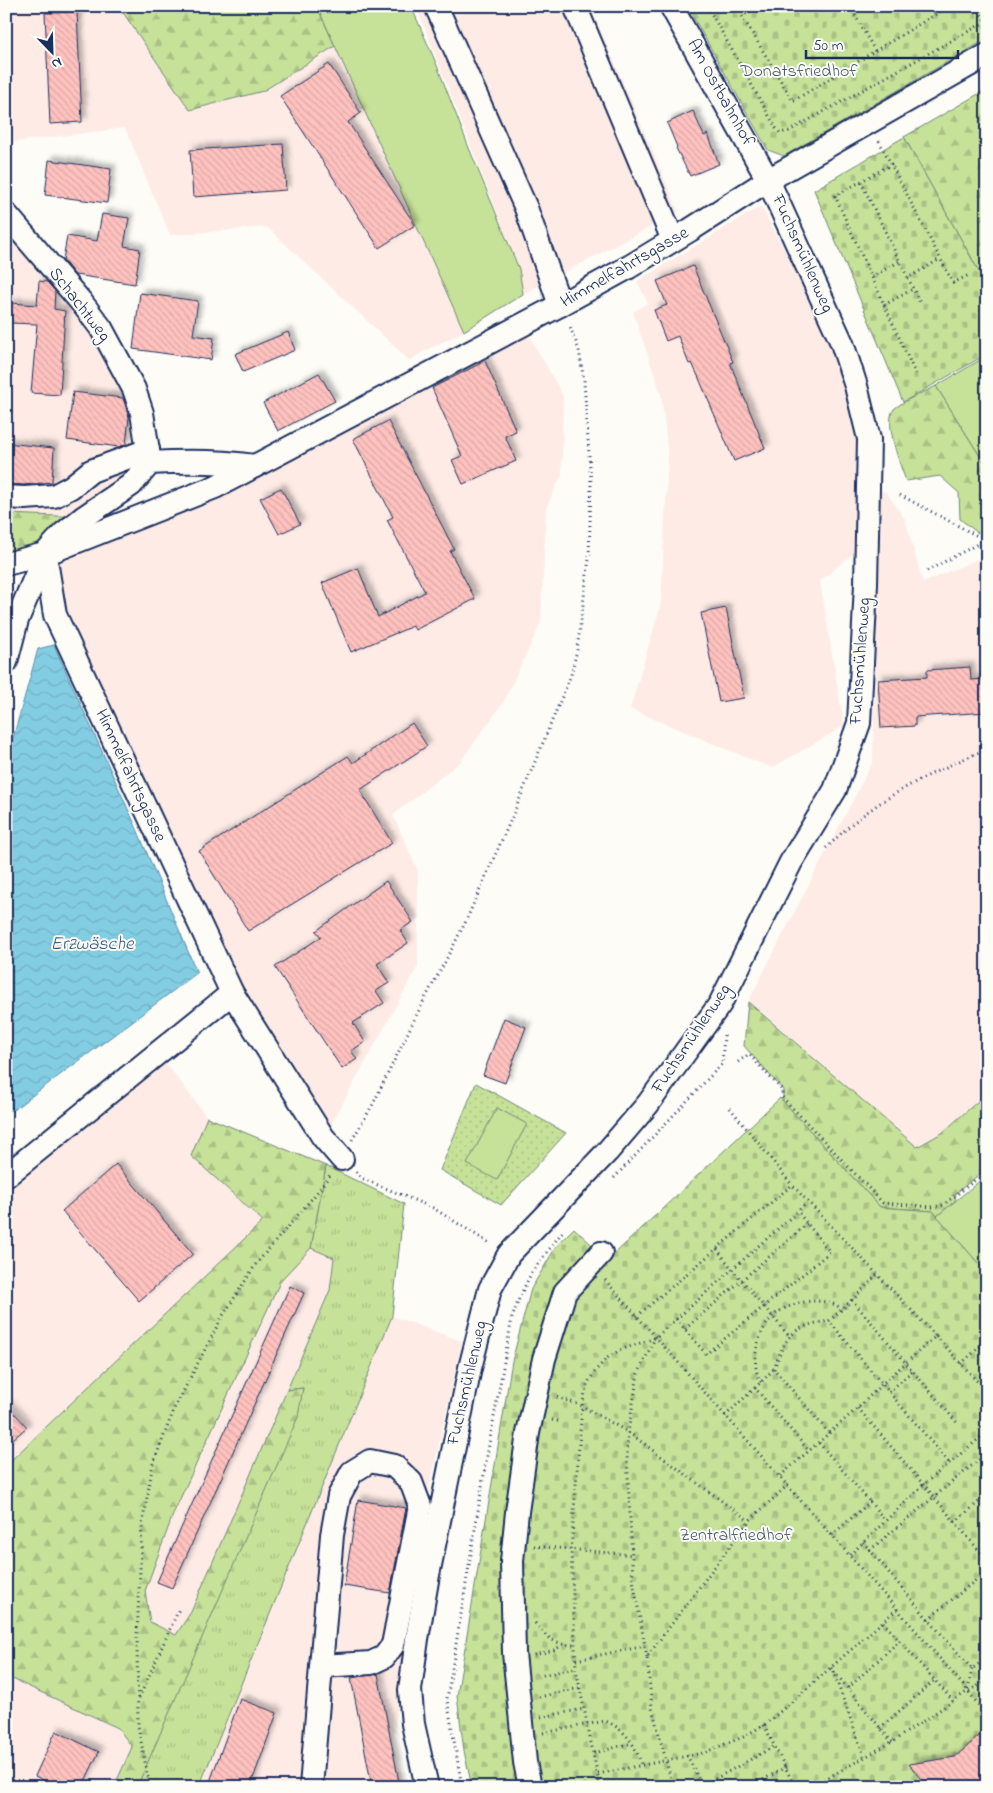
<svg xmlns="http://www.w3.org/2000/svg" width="993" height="1793" viewBox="0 0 993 1793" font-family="'Indie Flower',sans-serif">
<defs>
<pattern id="grass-tufts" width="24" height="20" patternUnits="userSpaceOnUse" patternTransform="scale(1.25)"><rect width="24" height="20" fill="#c6e198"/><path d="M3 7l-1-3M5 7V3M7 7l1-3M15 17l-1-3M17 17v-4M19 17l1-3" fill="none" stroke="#aac185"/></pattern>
<pattern id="forest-firs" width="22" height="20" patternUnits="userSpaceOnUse" patternTransform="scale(1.25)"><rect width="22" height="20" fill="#c6e198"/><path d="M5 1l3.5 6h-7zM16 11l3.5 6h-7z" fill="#aac185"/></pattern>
<pattern id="cemetery-stones" width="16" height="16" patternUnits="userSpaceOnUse" patternTransform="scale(1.25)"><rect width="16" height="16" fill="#c6e198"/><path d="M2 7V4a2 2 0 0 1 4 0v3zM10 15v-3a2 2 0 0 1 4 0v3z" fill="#aac185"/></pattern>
<pattern id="park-dots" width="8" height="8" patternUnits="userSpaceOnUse" patternTransform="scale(1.25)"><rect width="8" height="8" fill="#c6e198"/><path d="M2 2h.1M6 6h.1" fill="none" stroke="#aac185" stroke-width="1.8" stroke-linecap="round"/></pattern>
<pattern id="water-waves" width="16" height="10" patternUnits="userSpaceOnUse" patternTransform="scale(1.25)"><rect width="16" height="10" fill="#83cde3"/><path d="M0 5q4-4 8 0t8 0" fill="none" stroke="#71b0c5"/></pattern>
<pattern id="building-back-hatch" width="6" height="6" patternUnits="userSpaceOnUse" patternTransform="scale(1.25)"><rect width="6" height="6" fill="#ffc2be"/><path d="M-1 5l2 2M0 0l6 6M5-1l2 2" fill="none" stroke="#daa7a6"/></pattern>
<filter id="shadow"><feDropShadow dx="4.5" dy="-4.5" stdDeviation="2.5" flood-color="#0004"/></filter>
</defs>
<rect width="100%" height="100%" fill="#fdfcf7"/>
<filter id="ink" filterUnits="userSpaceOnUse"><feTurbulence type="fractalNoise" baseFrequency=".02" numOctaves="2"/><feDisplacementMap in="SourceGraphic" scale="10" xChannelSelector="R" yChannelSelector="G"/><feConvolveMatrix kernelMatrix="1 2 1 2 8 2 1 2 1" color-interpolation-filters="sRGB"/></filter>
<g filter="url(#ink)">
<g fill="#feebe6">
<polygon points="6,6 114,6 124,14 263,91 335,46 464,331 421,353 410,361 267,227 170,235 125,128 6,143"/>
<polygon points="416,6 609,6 594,15 679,212 523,294 519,269"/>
<polygon points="761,206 801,281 831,350 846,394 856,438 854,553 820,581 844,726 772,768 630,709 661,604 668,456 661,394 633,312 648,303 637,281"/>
<polygon points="6,235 70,299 98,335 133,402 131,445 120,481 68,517 6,515"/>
<polygon points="523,324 563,396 562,474 546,508 541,623 503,703 460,762 393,815 418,871 418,966 327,1132 296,1096 55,615 45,554 215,487"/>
<polygon points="880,491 886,492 905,519 923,583 987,555 987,1093 942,1133 917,1147 748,1002 873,761"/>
<polygon points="158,1053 207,1117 191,1156 263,1221 6,1465 6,1176"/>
<polygon points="311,1248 334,1258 330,1290 191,1612 176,1635 150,1621 145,1591 174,1512 281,1280"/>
<polygon points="392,1316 462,1341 413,1561 393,1744 405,1787 199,1787"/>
<polygon points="6,1676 118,1728 132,1747 114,1787 6,1787"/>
</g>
<polygon fill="url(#grass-tufts)" stroke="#70887b" points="326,1166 404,1204 392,1316 199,1787 137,1787 303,1388 287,1390 330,1290 334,1258 311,1248"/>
<g fill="url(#forest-firs)" stroke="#70887b">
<polygon points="114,6 317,6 335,46 263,91 190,110 124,14"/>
<polygon points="987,89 987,286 904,137"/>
<path d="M936,386L987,467V529L978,533L960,519L959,493L940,476L906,481C901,467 883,421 894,409C901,402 926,391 936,386Z"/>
<polygon points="6,514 84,517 6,564"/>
<polygon points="748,1002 917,1147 942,1133 987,1093 987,1168 956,1193 955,1201 937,1216 933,1211 880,1207 783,1103 783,1090 744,1046"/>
<polygon points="207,1117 326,1166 311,1248 281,1280 174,1512 145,1591 150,1622 176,1635 191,1612 287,1390 303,1388 298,1417 137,1787 114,1787 132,1747 118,1728 6,1676 6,1465 263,1221 191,1156"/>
</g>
<g fill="url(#cemetery-stones)" stroke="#70887b">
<polygon points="687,6 987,6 987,39 784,156 768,150"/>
<polygon points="904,137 987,286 987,354 903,402 814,190"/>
<polygon points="780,1098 880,1207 933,1211 987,1273 987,1787 472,1787 464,1751 457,1696 512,1361 531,1289 557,1245 574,1228 608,1260"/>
</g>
<polygon fill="url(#park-dots)" stroke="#70887b" points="476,1083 566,1133 501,1205 440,1170"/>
<g fill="#c6e198" stroke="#70887b">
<polygon points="317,6 411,6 436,63 469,148 519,269 523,294 464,331"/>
<polygon points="987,356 987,467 936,386"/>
<polygon points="497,1108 527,1124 497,1180 467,1164"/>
<polygon points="987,1175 987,1273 937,1216"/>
</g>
<polygon fill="url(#water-waves)" stroke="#598eae" points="54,645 137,829 197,973 13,1110 6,1111 6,763 38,649"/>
<g fill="url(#building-back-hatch)" stroke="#1b2f5e" filter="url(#shadow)">
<polygon points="77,12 82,122 50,124 45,13"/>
<polygon points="329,64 361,113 348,122 415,225 379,248 280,96"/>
<polygon points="693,111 704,136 708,134 719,164 690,176 676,148 677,147 667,123"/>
<polygon points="283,144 286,190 193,197 190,150"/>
<polygon points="49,160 111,169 107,203 45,195"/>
<polygon points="102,214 129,218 124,246 140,249 135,284 75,275 63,260 67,236 97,241"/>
<polygon points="693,266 733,362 730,363 765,448 734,461 698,376 692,363 689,364 678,336 666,341 654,310 667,305 657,281"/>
<polygon points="39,281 47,282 55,291 54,309 65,311 60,395 31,393 37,324 10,323 11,303 37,305"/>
<polygon points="140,293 198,301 193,335 214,338 211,360 133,349"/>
<polygon points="288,332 295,350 243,372 235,354"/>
<polygon points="485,361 516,431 505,436 516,461 463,484 452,460 462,456 432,388"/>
<polygon points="319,373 335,401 278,431 263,403"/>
<polygon points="73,392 123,398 129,417 126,444 119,447 67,440"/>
<polygon points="388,421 454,549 450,551 475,599 415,630 413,626 351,652 322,583 358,568 378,617 425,592 387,520 393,517 353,439"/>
<polygon points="6,443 54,448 52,482 24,485 6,484"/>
<polygon points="281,488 300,524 279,534 260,498"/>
<polygon points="726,608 744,698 719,702 701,613"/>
<polygon points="970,667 971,680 987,679 987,712 915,717 915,726 881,728 878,680 927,677 927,670"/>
<polygon points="412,723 427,746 360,790 392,843 248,931 199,851 348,756 353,763"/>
<polygon points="386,881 413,922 400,930 408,943 377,964 389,983 376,991 384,1003 353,1023 365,1042 351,1051 357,1059 342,1069 275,967 321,937 316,931"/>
<polygon points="504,1018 526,1027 505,1083 483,1075"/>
<polygon points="116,1164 193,1254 139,1301 62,1211"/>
<polygon points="290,1286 304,1293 172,1588 157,1582"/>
<polygon points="6,1404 27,1427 6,1445"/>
<polygon points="358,1500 406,1508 390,1593 344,1586"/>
<polygon points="378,1674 400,1787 372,1787 351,1678"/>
<polygon points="240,1699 277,1713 250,1787 208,1787"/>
<polygon points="987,1729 987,1787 927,1787 909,1764 955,1757"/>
<polygon points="56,1731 99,1752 82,1787 58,1787 35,1776"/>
</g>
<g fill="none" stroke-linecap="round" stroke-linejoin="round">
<defs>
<g id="minor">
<polyline points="436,6 526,208 560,305"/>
<polyline points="575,6 673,240"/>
<polyline points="6,214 82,303 101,328 134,389 142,413 150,463"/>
<polyline points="6,497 24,498 54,496 71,487 91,471 148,450"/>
<polyline points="45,554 55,615 232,993 323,1137 342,1159"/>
<polyline points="6,564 45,554 215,487 560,305 629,267 690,230 768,180 987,55"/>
<path d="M6,662L17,620L45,554L64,533L84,517L131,485L150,463C186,461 220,461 255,466"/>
<polyline points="6,1176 232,993"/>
<polyline points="311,1787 332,1535 339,1496 352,1472 370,1461 394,1466 411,1482 420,1506 393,1645 384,1657 371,1663 321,1666"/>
<polyline points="427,1787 413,1724 410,1690 417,1639 428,1575 470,1368 490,1289 509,1254 607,1152 648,1104 720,1004 791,862 835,790 859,723 866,584 869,439 856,386 842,343 768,180 671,6"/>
<polyline points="530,1787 525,1762 514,1653 512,1561 517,1512 528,1433 544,1359 565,1292 601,1253"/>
</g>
</defs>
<use href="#minor" stroke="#1b2f5e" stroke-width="26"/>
<g stroke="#1b2f5e" stroke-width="3" stroke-dasharray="1 4" stroke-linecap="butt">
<polyline points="707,6 776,128 780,133 789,131 987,21"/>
<polyline points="759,6 742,16 793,101 875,51 850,6"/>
<polyline points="976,6 987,24"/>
<polyline points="875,51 941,11 939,6"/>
<polyline points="879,141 953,283 969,275"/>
<polyline points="892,164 835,196 916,375"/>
<polyline points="861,182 908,278 940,259"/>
<polyline points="872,277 900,261"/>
<polyline points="908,278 920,303"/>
<polyline points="884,305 913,289"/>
<polyline points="900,495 985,540"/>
<polyline points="927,571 987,539"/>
<path d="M826,848C836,839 846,828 858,819C896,789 942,768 987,749"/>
<polyline points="738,1062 749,1054 782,1090 782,1097 883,1203 932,1207 943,1205 987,1171"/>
<polyline points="730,1108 792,1185"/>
<polyline points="352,1140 372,1106 422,1004 446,960 465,923 513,815 571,675 577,650 589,559 591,484 584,381 579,350 569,324"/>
<polyline points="356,1172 361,1178 433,1208 491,1244"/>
<polyline points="614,1178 722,1064 724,1035"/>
<polyline points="717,1249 732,1269 789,1336"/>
<polyline points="877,1275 852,1300 959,1425"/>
<polyline points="605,1280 897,1609 968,1691 987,1716"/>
<polyline points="852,1300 829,1321 950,1464"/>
<polyline points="637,1316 792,1185 936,1336 882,1384 858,1408 780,1476"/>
<polyline points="676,1319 706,1354 830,1252 797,1211"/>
<polyline points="685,1329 807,1224"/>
<polyline points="936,1336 987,1392"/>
<polyline points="961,1364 987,1340"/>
<path d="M774,1369C785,1336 794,1325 829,1321"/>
<path d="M761,1382C749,1363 758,1330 774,1315C792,1301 824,1295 842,1309"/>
<polyline points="755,1388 774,1369 829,1433"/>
<polyline points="889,1392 912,1371"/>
<polyline points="557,1397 580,1405 628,1432 749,1521"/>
<polyline points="858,1408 934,1497 987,1453"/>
<polyline points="725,1416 755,1388 809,1451"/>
<polyline points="552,1420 561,1422"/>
<polyline points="819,1443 870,1502"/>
<polyline points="955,1522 987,1495"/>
<polyline points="832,1535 870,1502 885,1520"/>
<polyline points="863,1542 870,1550"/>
<polyline points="534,1546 633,1555"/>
<polyline points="850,1555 923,1485 987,1432"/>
<polyline points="987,1571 928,1619 972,1669 987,1658"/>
<polyline points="928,1619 870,1550 934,1497 987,1560"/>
<polyline points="883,1622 953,1701"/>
<path d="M535,1623C546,1638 556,1645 576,1645"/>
<polyline points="534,1655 554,1650 563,1645"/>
<polyline points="647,1657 633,1580 627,1454 628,1432 638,1374 655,1338"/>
<polyline points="576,1660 645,1646"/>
<polyline points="831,1668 892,1742"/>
<polyline points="833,1671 864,1756"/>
<polyline points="538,1676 576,1668"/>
<polyline points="848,1688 900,1640"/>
<polyline points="968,1690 972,1669"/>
<polyline points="539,1697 580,1688"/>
<polyline points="139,1698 179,1609"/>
<polyline points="541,1717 584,1709"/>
<polyline points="764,1725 795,1787"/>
<polyline points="880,1728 935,1680"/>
<path d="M543,1733L605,1721C624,1728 636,1745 641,1764"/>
<polyline points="594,1753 632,1743"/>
<polyline points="687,1755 702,1786"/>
<polyline points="598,1774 703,1753 743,1737 764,1725 794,1700 897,1609"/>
<polyline points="702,1786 775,1746"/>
<polyline points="150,1787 138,1726 137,1636 142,1525 153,1464 175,1407 222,1317 256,1264 315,1195 330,1175"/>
<polyline points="462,1787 447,1699 488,1450 512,1318 520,1296 532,1272 563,1231"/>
<polyline points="600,1787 576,1669 571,1550 582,1406 587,1384 596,1370 607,1358 620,1350 655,1338 807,1203"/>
<polyline points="658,1787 672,1784"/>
<polyline points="673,1787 652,1708 647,1657 749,1521 788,1485"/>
<polyline points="750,1787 786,1767"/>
<polyline points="811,1787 892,1742 968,1691 987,1681"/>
</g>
<use href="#minor" stroke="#fdfcf7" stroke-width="22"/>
</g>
</g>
<g text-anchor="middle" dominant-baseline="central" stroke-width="4" stroke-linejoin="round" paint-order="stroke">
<g font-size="18" fill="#465c6c" stroke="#fdfcf7">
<text x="799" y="72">Donatsfriedhof</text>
<text x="736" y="1536">Zentralfriedhof</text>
</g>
<g font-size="18" fill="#1b2f5e" stroke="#fdfcf7">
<text transform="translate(720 93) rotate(61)">Am Ostbahnhof</text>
<text transform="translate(802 254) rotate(66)">Fuchsmühlenweg</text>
<text transform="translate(625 268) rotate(-30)">Himmelfahrtsgasse</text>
<text transform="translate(79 305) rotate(52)">Schachtweg</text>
<text transform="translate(861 661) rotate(-86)">Fuchsmühlenweg</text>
<text transform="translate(130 776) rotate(65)">Himmelfahrtsgasse</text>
<text transform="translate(692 1039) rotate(-56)">Fuchsmühlenweg</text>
<text transform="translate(468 1383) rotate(-77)">Fuchsmühlenweg</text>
</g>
<g font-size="19" font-style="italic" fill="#3a5e86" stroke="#fdfcf7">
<text x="92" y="944">Erzwäsche</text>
</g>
</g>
<rect width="993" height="1793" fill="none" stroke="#fdfcf7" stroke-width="25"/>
<rect x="12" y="12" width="968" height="1768" fill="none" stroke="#1b2f5e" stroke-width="2" filter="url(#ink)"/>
<g transform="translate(52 52) rotate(157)" stroke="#fdfcf7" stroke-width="4" paint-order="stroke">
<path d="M0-4L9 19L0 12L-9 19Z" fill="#1b2f5e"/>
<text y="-8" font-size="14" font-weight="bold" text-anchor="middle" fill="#1b2f5e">N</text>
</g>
<path d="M806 50v8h152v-8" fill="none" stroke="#1b2f5e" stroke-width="2.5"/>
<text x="813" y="50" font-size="15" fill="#1b2f5e" stroke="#fdfcf7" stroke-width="4" paint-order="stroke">50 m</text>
</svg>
